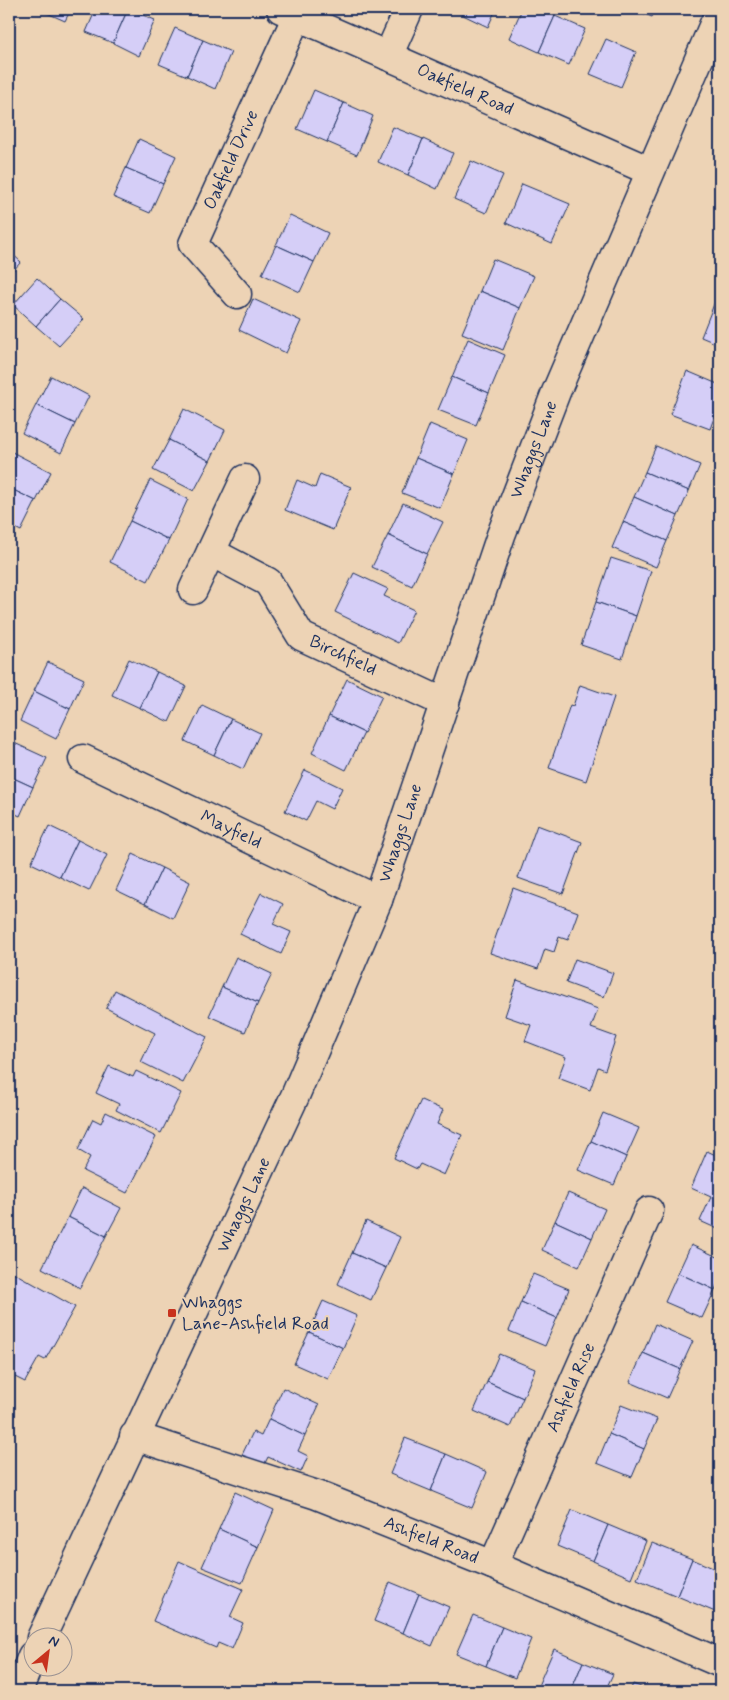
<svg xmlns="http://www.w3.org/2000/svg" width="729" height="1700" viewBox="0 0 729 1700" font-family="Mynerve,sans-serif">
<rect width="100%" height="100%" fill="#edd3b5"/>
<filter id="ink" filterUnits="userSpaceOnUse"><feTurbulence type="fractalNoise" baseFrequency=".02" numOctaves="2"/><feDisplacementMap in="SourceGraphic" scale="10" xChannelSelector="R" yChannelSelector="G"/><feConvolveMatrix kernelMatrix="1 2 1 2 8 2 1 2 1" color-interpolation-filters="sRGB"/></filter>
<g filter="url(#ink)">
<g fill="#d5cef7" stroke="#1b2f5e">
<polygon points="38,9 71,9 65,21"/>
<polygon points="96,9 128,9 113,43 86,32"/>
<polygon points="128,9 155,20 139,56 113,43"/>
<polygon points="461,9 496,9 488,27 459,13"/>
<polygon points="522,9 539,9 555,16 539,52 509,38"/>
<polygon points="633,9 655,9 652,17"/>
<polygon points="555,16 585,29 569,65 539,52"/>
<polygon points="175,28 203,40 187,76 159,64"/>
<polygon points="606,39 636,52 621,87 590,74"/>
<polygon points="203,40 231,52 215,89 187,76"/>
<polygon points="314,90 344,103 327,142 297,129"/>
<polygon points="344,103 373,116 357,155 327,142"/>
<polygon points="393,127 423,139 408,175 378,162"/>
<polygon points="139,139 176,156 163,184 126,168"/>
<polygon points="423,139 453,153 437,189 408,175"/>
<polygon points="471,161 503,175 486,213 454,199"/>
<polygon points="126,168 163,184 150,213 113,197"/>
<polygon points="522,184 570,204 552,244 506,223"/>
<polygon points="290,215 328,233 314,262 276,245"/>
<polygon points="276,245 314,262 300,292 262,274"/>
<polygon points="9,251 21,262 9,275"/>
<polygon points="493,259 534,276 520,308 480,291"/>
<polygon points="37,278 60,299 36,326 13,305"/>
<polygon points="480,291 520,308 503,350 462,333"/>
<polygon points="718,294 720,295 720,345 701,337"/>
<polygon points="60,299 84,319 59,346 36,326"/>
<polygon points="253,299 301,321 286,353 239,330"/>
<polygon points="468,339 505,355 489,393 452,377"/>
<polygon points="687,371 720,385 720,401 710,429 670,414"/>
<polygon points="51,376 89,396 75,424 36,405"/>
<polygon points="452,377 489,393 476,425 438,410"/>
<polygon points="36,405 75,424 61,453 22,433"/>
<polygon points="184,409 225,430 210,461 169,440"/>
<polygon points="430,424 468,440 454,474 416,458"/>
<polygon points="169,440 210,461 194,491 153,470"/>
<polygon points="656,446 700,465 689,491 645,472"/>
<polygon points="12,452 51,472 36,501 9,488 9,458"/>
<polygon points="416,458 454,474 440,508 402,493"/>
<polygon points="645,472 689,491 678,516 634,497"/>
<polygon points="320,474 351,487 333,530 285,510 297,480 315,488"/>
<polygon points="150,480 188,499 169,540 130,521"/>
<polygon points="9,488 36,501 21,531 9,525"/>
<polygon points="634,497 678,516 667,541 623,522"/>
<polygon points="403,503 443,522 427,554 388,535"/>
<polygon points="130,521 169,540 148,581 110,562"/>
<polygon points="623,522 667,541 656,567 612,548"/>
<polygon points="388,535 427,554 412,586 372,567"/>
<polygon points="611,558 651,571 636,616 596,602"/>
<polygon points="354,573 388,589 384,596 414,610 398,643 335,612"/>
<polygon points="596,602 636,616 622,659 581,645"/>
<polygon points="129,659 157,672 140,708 112,695"/>
<polygon points="48,662 84,679 70,709 34,691"/>
<polygon points="157,672 186,686 169,722 140,708"/>
<polygon points="347,679 382,696 364,733 329,716"/>
<polygon points="580,685 614,697 586,781 549,768 570,705 573,706"/>
<polygon points="34,691 70,709 56,739 20,721"/>
<polygon points="202,705 231,719 214,755 185,741"/>
<polygon points="329,716 364,733 346,770 312,753"/>
<polygon points="231,719 260,733 243,769 214,755"/>
<polygon points="10,741 47,758 33,787 9,776"/>
<polygon points="305,770 342,788 332,809 316,801 306,821 285,811"/>
<polygon points="9,776 33,787 20,816 9,811"/>
<polygon points="537,825 582,842 563,894 518,878"/>
<polygon points="49,826 78,840 60,877 31,863"/>
<polygon points="78,840 107,855 89,891 60,877"/>
<polygon points="133,854 162,868 145,904 116,890"/>
<polygon points="162,868 190,882 173,918 145,904"/>
<polygon points="513,888 578,912 568,940 559,937 554,952 545,949 538,969 490,953"/>
<polygon points="261,893 283,904 273,924 291,932 281,954 240,934"/>
<polygon points="236,957 272,974 258,1003 222,987"/>
<polygon points="575,959 613,973 604,997 566,983"/>
<polygon points="517,980 598,1009 591,1028 616,1037 605,1070 598,1067 590,1090 558,1078 566,1057 525,1041 531,1025 505,1016"/>
<polygon points="222,987 258,1003 245,1032 209,1016"/>
<polygon points="115,990 207,1037 183,1083 141,1062 155,1033 106,1008"/>
<polygon points="109,1066 133,1077 136,1071 181,1093 161,1133 116,1110 119,1104 96,1093"/>
<polygon points="421,1100 443,1110 437,1124 462,1135 444,1175 420,1164 417,1169 394,1158"/>
<polygon points="106,1112 156,1137 127,1193 83,1171 90,1157 78,1150 93,1119 101,1123"/>
<polygon points="603,1113 639,1128 626,1157 591,1141"/>
<polygon points="591,1141 626,1157 614,1185 578,1170"/>
<polygon points="707,1151 720,1157 720,1230 700,1221 711,1197 691,1188"/>
<polygon points="82,1188 121,1208 106,1236 68,1217"/>
<polygon points="568,1193 605,1209 592,1238 555,1221"/>
<polygon points="68,1217 106,1236 80,1288 42,1268"/>
<polygon points="366,1221 400,1237 386,1268 352,1253"/>
<polygon points="555,1221 592,1238 579,1267 542,1250"/>
<polygon points="691,1245 720,1258 720,1278 715,1290 678,1273"/>
<polygon points="352,1253 386,1268 371,1300 338,1284"/>
<polygon points="9,1270 75,1307 45,1360 39,1357 25,1382 9,1374"/>
<polygon points="678,1273 715,1290 702,1318 665,1302"/>
<polygon points="533,1274 569,1289 557,1318 521,1302"/>
<polygon points="323,1301 357,1316 343,1348 309,1332"/>
<polygon points="521,1302 557,1318 545,1346 509,1331"/>
<polygon points="655,1324 693,1341 680,1369 643,1353"/>
<polygon points="309,1332 343,1348 328,1379 294,1364"/>
<polygon points="643,1353 680,1369 667,1398 630,1382"/>
<polygon points="499,1354 535,1369 523,1398 487,1382"/>
<polygon points="487,1382 523,1398 510,1427 474,1411"/>
<polygon points="283,1388 319,1405 305,1436 269,1419"/>
<polygon points="621,1405 657,1419 644,1449 609,1434"/>
<polygon points="269,1419 305,1436 298,1451 308,1456 301,1472 268,1457 262,1469 240,1459 253,1432 261,1436"/>
<polygon points="609,1434 644,1449 632,1477 597,1463"/>
<polygon points="405,1438 446,1454 431,1491 390,1474"/>
<polygon points="446,1454 487,1472 472,1508 431,1491"/>
<polygon points="235,1492 274,1510 258,1547 219,1529"/>
<polygon points="572,1510 608,1525 593,1561 557,1546"/>
<polygon points="608,1525 646,1541 631,1578 593,1561"/>
<polygon points="219,1529 258,1547 242,1583 202,1567"/>
<polygon points="652,1543 692,1559 677,1596 637,1579"/>
<polygon points="692,1559 720,1571 720,1614 677,1596"/>
<polygon points="179,1561 243,1589 230,1617 243,1623 232,1649 218,1643 216,1648 153,1621"/>
<polygon points="390,1582 419,1594 403,1633 374,1621"/>
<polygon points="419,1594 449,1607 432,1646 403,1633"/>
<polygon points="473,1615 502,1627 486,1666 456,1654"/>
<polygon points="502,1627 531,1639 515,1678 486,1666"/>
<polygon points="554,1649 583,1662 571,1691 545,1691 537,1688"/>
<polygon points="583,1662 613,1674 605,1691 571,1691"/>
<polygon points="633,1684 651,1691 630,1691"/>
</g>
<g fill="none" stroke-linecap="round" stroke-linejoin="round">
<defs>
<g id="street">
<polyline points="388,56 409,9"/>
<path id="s1" d="M237,294L193,244L297,16"/>
<path id="s2" d="M211,552L268,582L301,636L445,703"/>
<polyline points="193,590 245,479"/>
<path id="s3" d="M83,759L378,900"/>
<path id="s4" d="M134,1436L317,1495L493,1565L718,1662H720"/>
<path id="s5" d="M493,1565L649,1211"/>
</g>
<g id="secondary">
<path id="s6" d="M281,9L650,171"/>
<path id="s7" d="M41,1638L295,1096L378,900L501,535L556,392L720,10"/>
<polyline points="18,1691 32,1656"/>
</g>
</defs>
<use href="#street" stroke="#1b2f5e" stroke-width="31"/>
<use href="#secondary" stroke="#1b2f5e" stroke-width="31"/>
<use href="#street" stroke="#edd3b5" stroke-width="28"/>
<use href="#secondary" stroke="#edd3b5" stroke-width="28"/>
</g>
</g>
<rect fill="#c8321e" stroke="#edd3b5" stroke-width="2" x="167" y="1308" width="10" height="10" rx="2.5"/>
<g text-anchor="middle" dominant-baseline="central" stroke-width="4" stroke-linejoin="round" paint-order="stroke">
<g font-size="18" fill="#1b2f5e" stroke="#edd3b5">
<text stroke="none"><textPath href="#s6" startOffset="201">Oakfield Road</textPath></text>
<text stroke="none"><textPath href="#s1" startOffset="159">Oakfield Drive</textPath></text>
<text stroke="none"><textPath href="#s7" startOffset="1288">Whaggs Lane</textPath></text>
<text stroke="none"><textPath href="#s2" startOffset="174">Birchfield</textPath></text>
<text stroke="none"><textPath href="#s3" startOffset="164">Mayfield</textPath></text>
<text stroke="none"><textPath href="#s7" startOffset="882">Whaggs Lane</textPath></text>
<text stroke="none"><textPath href="#s7" startOffset="478">Whaggs Lane</textPath></text>
<text stroke="none"><textPath href="#s5" startOffset="194">Ashfield Rise</textPath></text>
<text stroke="none"><textPath href="#s4" startOffset="315">Ashfield Road</textPath></text>
</g>
<g font-size="18" fill="#1b2f5e" stroke="#edd3b5" text-anchor="start">
<text x="182" y="1303">Whaggs<tspan x="182" dy="21">Lane-Ashfield Road</tspan></text>
</g>
</g>
<rect width="729" height="1700" fill="none" stroke="#edd3b5" stroke-width="30"/>
<rect x="15" y="15" width="699" height="1670" fill="none" stroke="#1b2f5e" stroke-width="2" filter="url(#ink)"/>
<g transform="translate(48 1652) rotate(29)"><circle r="24" fill="#edd3b5" stroke="#999192"/>
<path d="M0-4L9 19L0 12L-9 19Z" fill="#c8321e"/>
<text y="-8" font-size="14" font-weight="bold" text-anchor="middle" fill="#1b2f5e">N</text>
</g>
</svg>
